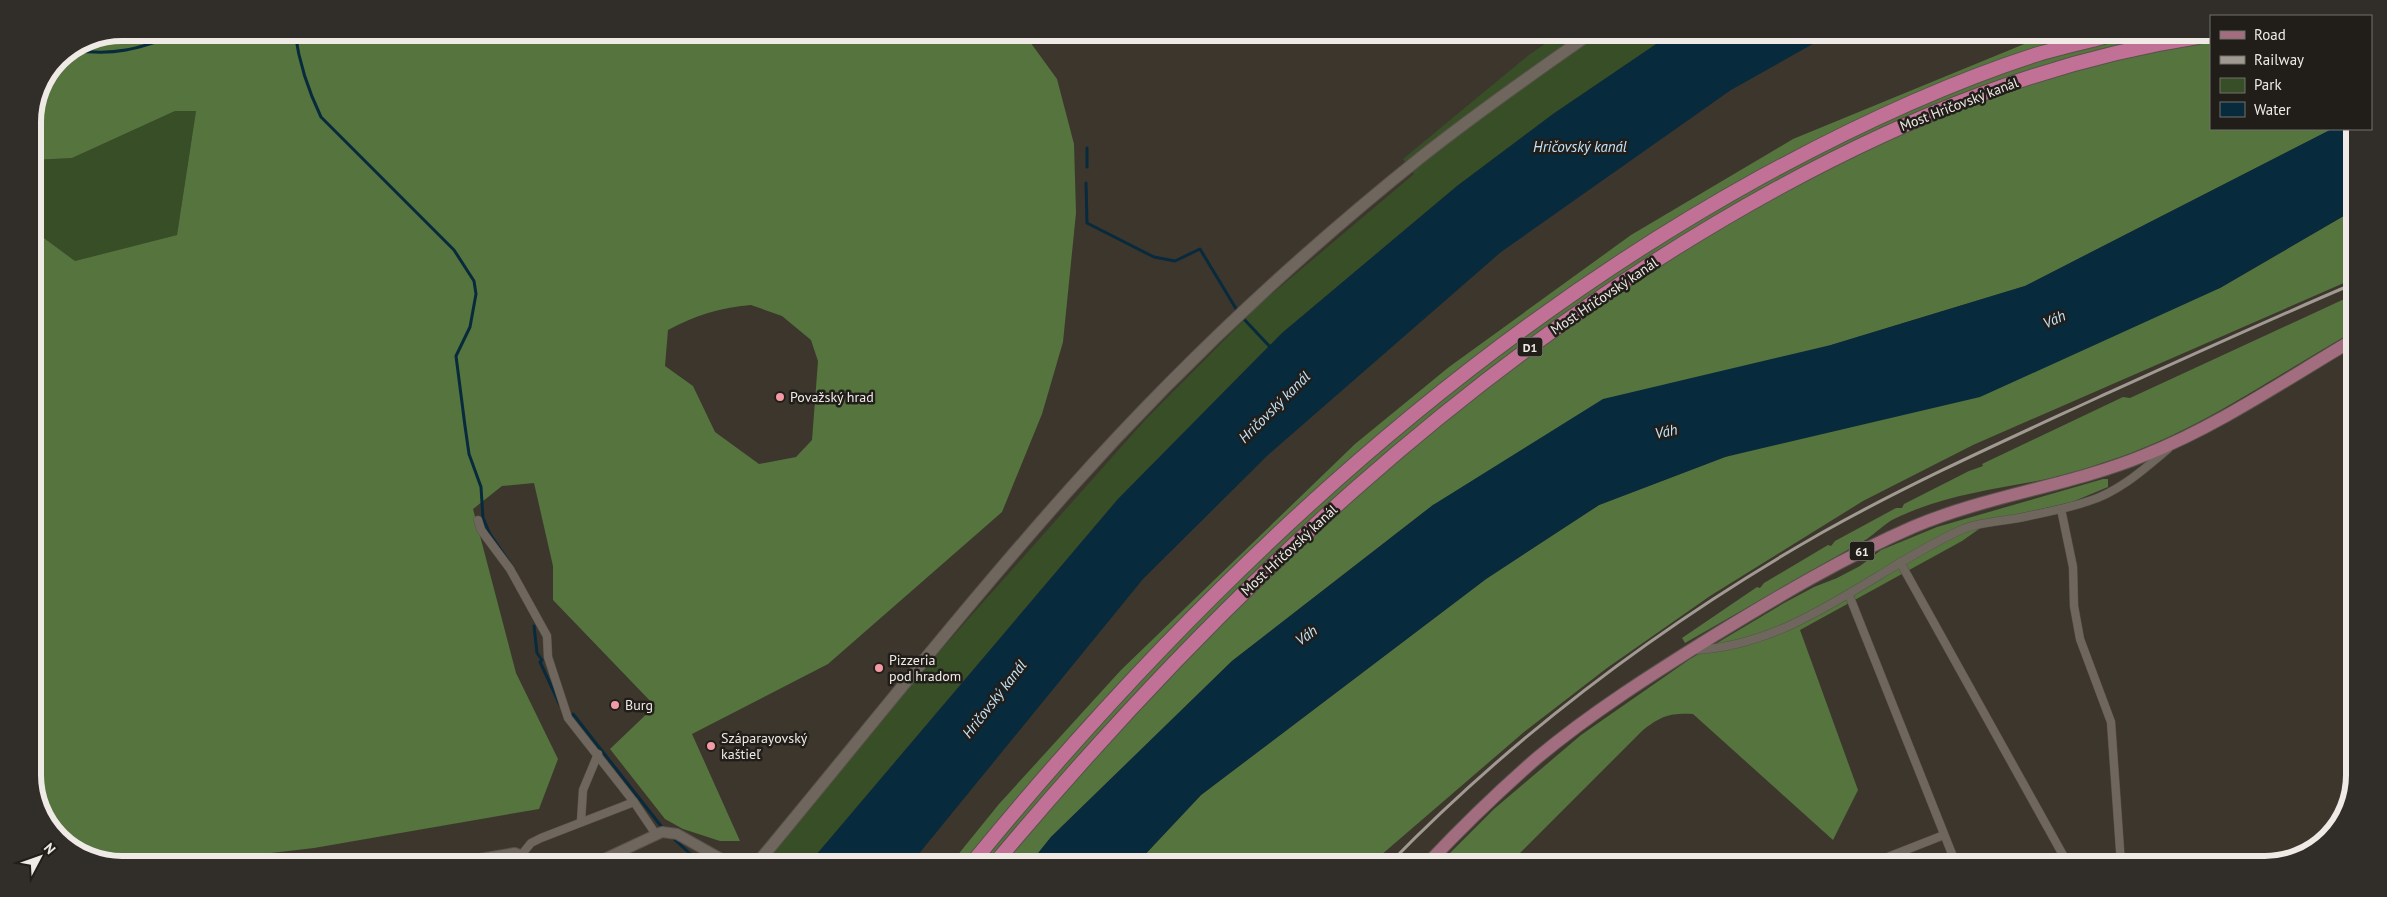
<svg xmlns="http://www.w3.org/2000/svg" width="2387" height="897" viewBox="0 0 2387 897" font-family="'PT Sans',sans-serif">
<rect width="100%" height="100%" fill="#3d362d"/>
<g fill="#384e27">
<polygon points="1557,36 1668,36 1553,114 1457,186 1282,333 1118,499 811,861 753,861 1146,419 1260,304 1414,174 1403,159 1530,54"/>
<polygon points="175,111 196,111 177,235 75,261 33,230 33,160 72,158"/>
</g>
<g fill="#55743e" fill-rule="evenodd">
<path d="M123,33H302L306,37L323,44L340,33L1025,35L1057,79L1074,144L1076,213L1063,342L1042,414L1002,512L828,664L692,734L740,841H720L683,829L665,819L610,749L655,706L553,600V566L534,483L502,486L473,509L516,673L558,759L539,809L314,848L210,860H166L84,853L51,829L33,780V230L75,261L177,235L196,111H175L72,158L33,160V117L59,59L88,39ZM751,305L782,316L811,340L818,361L812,440L796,457L759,464L715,432L693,386L665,366L668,330C696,315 719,308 751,305Z"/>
<polygon points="2041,37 2211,37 2211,129 2332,129 2025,286 1831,345 1433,505 1232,661 1051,837 1031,862 952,862 999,804 1121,670 1355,444 1449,367 1631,235 1793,139"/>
<polygon points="2354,210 2353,279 1973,445 1863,501 1710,596 1607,668 1524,732 1373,862 1138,862 1201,795 1486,579 1599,505 1725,457 2220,288"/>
<path d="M2353,295V332C2276,375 2203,428 2120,457C2096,465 2071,474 2047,479C1995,489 1943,495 1894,519C1884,524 1876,533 1867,539L1685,643L1682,638L1757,587L1760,588L1764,583L1828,545L1831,546L1835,541L1896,508H1902L1904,504L1969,471L1983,466L1982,464L2123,397L2130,398Z"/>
<path d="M2103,479H2108V487L2072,502L1992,520L1962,541L1800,630L1858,790L1833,840L1693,714C1669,713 1661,716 1642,731L1510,863H1440L1494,809L1581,735L1690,659L1784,603L1814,587L1837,578L1860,566L1881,550L1937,527Z"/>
</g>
<g fill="#082a3d">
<polygon points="1668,36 1827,36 1731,90 1501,252 1268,455 1143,579 913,861 811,861 1118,499 1282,333 1457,186 1553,114"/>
<polygon points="2332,129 2354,129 2354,210 2220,288 1980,397 1725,457 1599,505 1486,579 1201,795 1138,862 1031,862 1051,837 1232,661 1433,505 1603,399 1831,345 2025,286"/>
</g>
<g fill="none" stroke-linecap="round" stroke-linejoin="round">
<g stroke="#082a3d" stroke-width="3">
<path d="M295,33C299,62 308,90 321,117L454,250L474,281L476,294L470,327L456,356L465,426L469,454L481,487L483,518L490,534L515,571"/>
<path d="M73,50C118,57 142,47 183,33"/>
<polyline points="1087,167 1087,148"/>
<polyline points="1086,183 1087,223 1154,257 1175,261 1200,249 1238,312"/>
<polyline points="1242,317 1272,349"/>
<polyline points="534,626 537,653 542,660 540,662 560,705"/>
<polyline points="573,714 661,826"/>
<polyline points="673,838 698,861"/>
</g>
<defs>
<g id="minor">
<polyline points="2061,509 2073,567 2074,606 2080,639 2111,722 2121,864"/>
<polyline points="478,520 481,530 510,569 547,636 548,657 568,718 634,802 655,833"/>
<polyline points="1900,562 2068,864"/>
<polyline points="1849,595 1956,864"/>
<path d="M1695,650C1797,645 1874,569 1963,529C1977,523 2003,521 2019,518C2042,513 2066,509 2089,501C2119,492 2144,469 2168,449"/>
<polyline points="581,821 583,790 598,754"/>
<polyline points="522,854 531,843 541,838 634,802"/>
<polyline points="1870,864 1944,835"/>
</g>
<g id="tertiary">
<polyline points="474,860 515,853 533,861"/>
<polyline points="600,861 662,832 677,834 725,861"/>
</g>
<path id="secondary" d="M759,861C862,737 962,610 1069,490C1176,370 1295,258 1420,158C1474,115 1531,75 1587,36"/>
<path id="primary" d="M1428,863C1463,826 1499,791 1537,758C1592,712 1654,673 1715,635C1779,596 1844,557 1913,527C1988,495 2070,486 2145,455C2218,426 2285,380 2353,340"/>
<g id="motorway">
<path d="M973,862C1194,592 1454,346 1761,177C1849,129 1939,86 2035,55C2058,48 2081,43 2104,37"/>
<path d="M996,862C1218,597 1473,355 1778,188C1910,116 2048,60 2198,37"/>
</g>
</defs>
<use href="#minor" stroke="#58524b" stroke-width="9"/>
<use href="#tertiary" stroke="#58524b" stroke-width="12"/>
<use href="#secondary" stroke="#58524b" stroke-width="13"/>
<use href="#primary" stroke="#58524b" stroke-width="14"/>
<use href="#motorway" stroke="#58524b" stroke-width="16"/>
<use href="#minor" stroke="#6f675d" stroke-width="8"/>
<use href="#tertiary" stroke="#6f675d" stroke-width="10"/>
<use href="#secondary" stroke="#6f675d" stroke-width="11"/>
<use href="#primary" stroke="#a16d7f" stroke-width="12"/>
<use href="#motorway" stroke="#c27196" stroke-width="14"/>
<path stroke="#a09a93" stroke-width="3" d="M1390,863C1517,733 1665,622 1823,532C1912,482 2006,440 2099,397C2183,359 2268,320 2353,284"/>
</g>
<g fill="#f49aa5" stroke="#211e1a" stroke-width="2">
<circle cx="780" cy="397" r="5"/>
<circle cx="879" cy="668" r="5"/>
<circle cx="615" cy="705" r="5"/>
<circle cx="711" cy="746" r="5"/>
</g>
<g text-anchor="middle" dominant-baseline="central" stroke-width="5" stroke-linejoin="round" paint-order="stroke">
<g fill="#211e1a" stroke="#b1ada8" stroke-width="1">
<rect x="1517.5" y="337.5" width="25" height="19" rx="4"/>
<rect x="1849.5" y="541.5" width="25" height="19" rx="4"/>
</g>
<g font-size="12" font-weight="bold" fill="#efeae5">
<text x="1530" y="347">D1</text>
<text x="1862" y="551">61</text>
</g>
<g font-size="14" fill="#efeae5" stroke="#211e1a">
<text transform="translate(1959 104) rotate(-21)">Most Hričovský kanál</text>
<text transform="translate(1604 296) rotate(-34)">Most Hričovský kanál</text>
<text transform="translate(1289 550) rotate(-43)">Most Hričovský kanál</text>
</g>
<g font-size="14" fill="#efeae5" stroke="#211e1a" text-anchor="start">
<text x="790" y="397">Považský hrad</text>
<text x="889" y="660">Pizzeria<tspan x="889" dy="16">pod hradom</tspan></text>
<text x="625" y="705">Burg</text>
<text x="721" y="738">Száparayovský<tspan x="721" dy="16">kaštieľ</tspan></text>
</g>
<g font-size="15" font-style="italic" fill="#c2e3f9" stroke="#211e1a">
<text x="1580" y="146">Hričovský kanál</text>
<text transform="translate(2054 319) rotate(-24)">Váh</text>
<text transform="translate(1274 407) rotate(-45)">Hričovský kanál</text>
<text transform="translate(1666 431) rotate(-12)">Váh</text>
<text transform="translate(1306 635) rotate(-36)">Váh</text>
<text transform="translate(994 699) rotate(-52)">Hričovský kanál</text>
</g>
</g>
<path d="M0 0H2387V897H0ZM122 41H2265A81 81 0 0 1 2346 122V775A81 81 0 0 1 2265 856H122A81 81 0 0 1 41 775V122A81 81 0 0 1 122 41Z" fill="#312e2a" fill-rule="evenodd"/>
<path fill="none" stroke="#efeae5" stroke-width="6" d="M122 41H2265A81 81 0 0 1 2346 122V775A81 81 0 0 1 2265 856H122A81 81 0 0 1 41 775V122A81 81 0 0 1 122 41Z"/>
<rect x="2210" y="15" width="162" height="115" fill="#211e1a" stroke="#73706b"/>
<rect x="2220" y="31" width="25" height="8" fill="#a16d7f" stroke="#73706b"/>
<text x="2254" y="40" font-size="15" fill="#efeae5">Road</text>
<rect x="2220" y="56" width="25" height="8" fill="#a09a93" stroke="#73706b"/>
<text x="2254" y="65" font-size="15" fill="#efeae5">Railway</text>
<rect x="2220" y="78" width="25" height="15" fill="#384e27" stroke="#73706b"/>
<text x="2254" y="90" font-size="15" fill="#efeae5">Park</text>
<rect x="2220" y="102" width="25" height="15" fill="#082a3d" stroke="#73706b"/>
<text x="2254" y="115" font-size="15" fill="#efeae5">Water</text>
<g transform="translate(40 857) rotate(49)" stroke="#211e1a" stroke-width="4" paint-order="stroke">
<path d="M0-4L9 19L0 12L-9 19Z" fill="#efeae5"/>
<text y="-8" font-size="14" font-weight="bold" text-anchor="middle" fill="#efeae5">N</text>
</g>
</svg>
